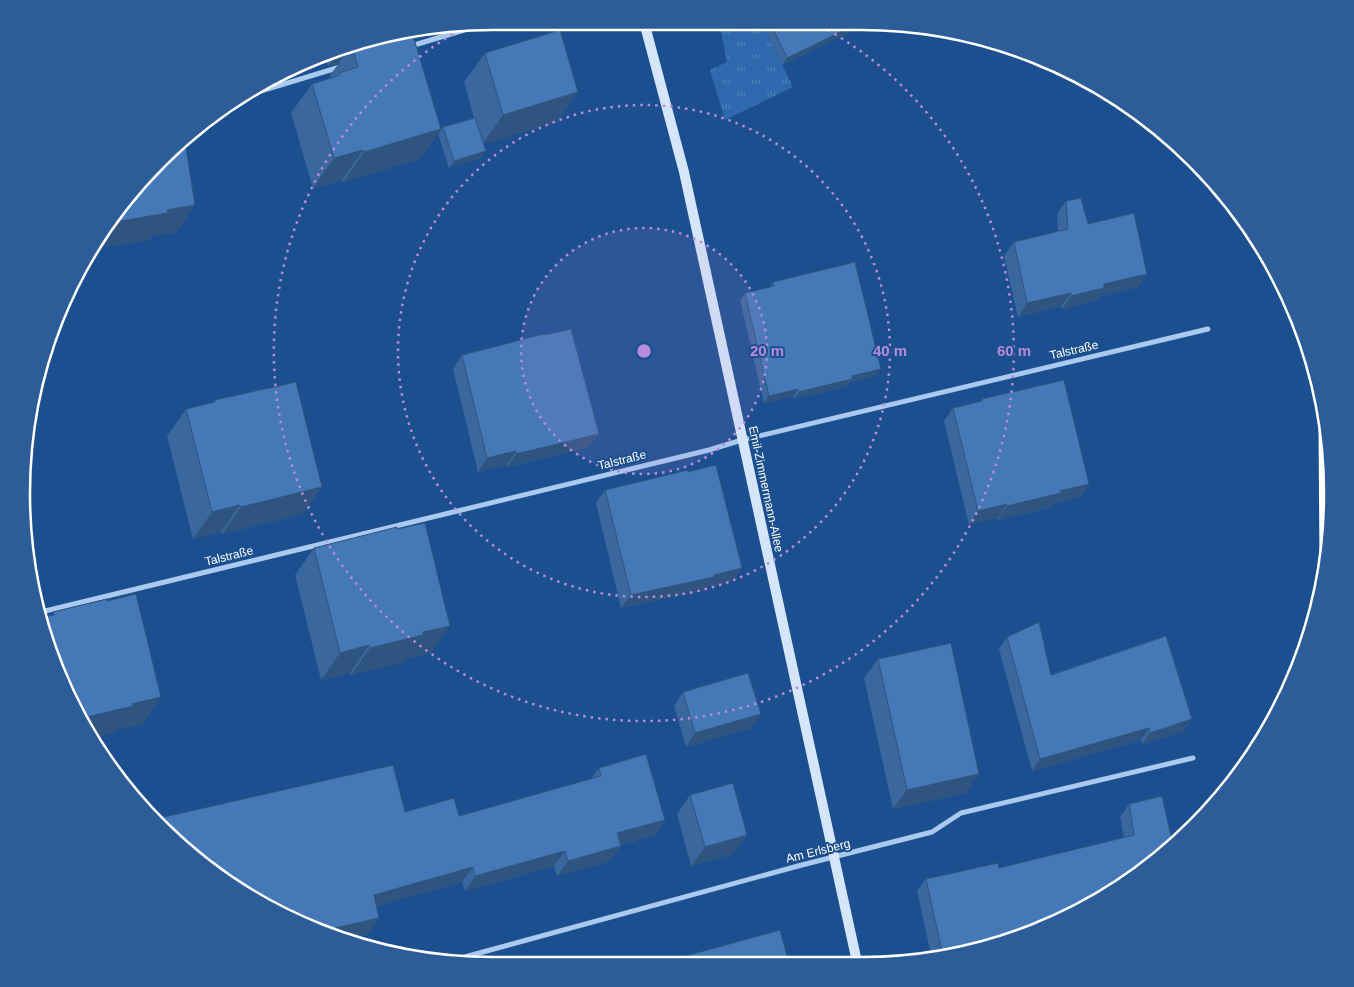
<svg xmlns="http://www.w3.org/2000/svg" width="1354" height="987" viewBox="0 0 1354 987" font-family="Arial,sans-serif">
<defs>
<pattern id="grass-tufts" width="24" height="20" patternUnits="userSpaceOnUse" patternTransform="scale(1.25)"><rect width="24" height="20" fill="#2e69ad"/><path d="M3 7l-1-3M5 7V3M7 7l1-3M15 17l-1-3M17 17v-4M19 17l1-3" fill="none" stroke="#4d80b9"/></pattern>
</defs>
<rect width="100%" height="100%" fill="#1b4f8f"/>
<polygon fill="url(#grass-tufts)" points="719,22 761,22 793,87 725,120 710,70 727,62"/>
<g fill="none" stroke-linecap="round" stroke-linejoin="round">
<g stroke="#a9c9ee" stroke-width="5">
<polyline points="411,46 494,21"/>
<polyline points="235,99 340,67"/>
<polyline points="41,612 709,450 742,440 1208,329"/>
<polyline points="446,962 798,866 932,832 961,813 1193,758"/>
</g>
<polyline stroke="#d6e6fa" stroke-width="10" points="644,22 684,172 857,962"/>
<polyline stroke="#fff" stroke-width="15" points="1326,427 1327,562"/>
</g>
<g fill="#3a679d">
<polygon points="761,22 871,22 782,65"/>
<polygon points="371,37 441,129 420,159 343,182 342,180 313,188 291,113 312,84 331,78 330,75 339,63 328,66 325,58"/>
<polygon points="485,53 578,92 557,122 483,144 481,158 449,168 438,134 443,127 474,118 464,82"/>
<polygon points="138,182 177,232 151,236 149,240 97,248 96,245"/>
<polygon points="1066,201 1088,224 1138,287 1098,297 1095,301 1062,309 1061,306 1018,317 1004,256 1014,242 1058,231 1057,214"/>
<polygon points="773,282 876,376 850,382 848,386 794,399 794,396 764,403 740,300 745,293 770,287"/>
<polygon points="462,355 589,447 507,467 507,465 478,472 453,369"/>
<polygon points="982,399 1089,484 1080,497 1054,504 1052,507 998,520 998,518 969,525 944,421 953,408 980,401"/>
<polygon points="215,400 303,514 222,534 221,532 193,539 167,436 186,409 213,402"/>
<polygon points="688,472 742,568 733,581 706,588 704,590 621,608 596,503 605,490"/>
<polygon points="314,548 431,653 406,659 404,662 351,675 350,673 321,680 295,575"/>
<polygon points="1007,637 1051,675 1192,719 1184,731 1142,744 1141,740 1032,771 999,649"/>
<polygon points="878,659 966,793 893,809 864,678"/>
<polygon points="683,692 751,728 686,747 674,706"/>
<polygon points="599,768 665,820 655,835 620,845 610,861 557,876 554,866 465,891 462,882 376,906 379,918 368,934 343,939 284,917 405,812 459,816 591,779"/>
<polygon points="690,795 747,835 733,854 691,866 677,814"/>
<polygon points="1129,804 1173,845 1041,930 932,959 917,891 926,879 999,868 1124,838 1120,817"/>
</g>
<g fill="#305480">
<polygon points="861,22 871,22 782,65 787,58"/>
<polygon points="397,34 352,46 371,37"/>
<polygon points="350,47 339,63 328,66 338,53"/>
<polygon points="578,92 557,122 482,145 503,115"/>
<polygon points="441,129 420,159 343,182 364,152"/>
<polygon points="363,150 342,180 313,188 334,158"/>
<polygon points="486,151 481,158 449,168 454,161"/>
<polygon points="195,205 177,232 151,236 149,240 97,248 115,222 167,210"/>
<polygon points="1147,274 1138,287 1098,297 1095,301 1062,309 1071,296 1104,284"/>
<polygon points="1071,293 1061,306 1018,317 1027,303"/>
<polygon points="881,369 876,376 850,382 848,386 794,399 799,392 852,376"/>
<polygon points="798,389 794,396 764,403 769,396"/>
<polygon points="599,434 589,447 507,467 516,454"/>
<polygon points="516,451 507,465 478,472 487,458"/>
<polygon points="1089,484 1080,497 1054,504 1052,507 998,520 1007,506 1060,491"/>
<polygon points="322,487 303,514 222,534 241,507"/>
<polygon points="1007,504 998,518 969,525 978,511"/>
<polygon points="240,505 221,532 193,539 212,512"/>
<polygon points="742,568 733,581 706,588 704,590 621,608 631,595"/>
<polygon points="450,626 431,653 406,659 404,662 351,675 370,648 423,632"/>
<polygon points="369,645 350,673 321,680 340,653"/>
<polygon points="161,697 142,725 116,730 114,733 94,738 83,718 132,704"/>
<polygon points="761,714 751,728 686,747 695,733"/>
<polygon points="1192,719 1184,731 1142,744 1150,733"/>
<polygon points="1149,728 1141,740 1032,771 1040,759"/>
<polygon points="979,774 966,793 893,809 907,790"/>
<polygon points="665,820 655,835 607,848 617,833"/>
<polygon points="747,835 733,854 691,866 705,847"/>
<polygon points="621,846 610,861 557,876 568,861"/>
<polygon points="565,851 554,866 465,891 475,876"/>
<polygon points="473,867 462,882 363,910 374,895"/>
<polygon points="379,918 368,934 343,939 322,931"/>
</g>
<g fill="#4478b7" stroke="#305480">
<polygon points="770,22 861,22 787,58"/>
<polygon points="560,30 578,92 503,115 485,53"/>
<polygon points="412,32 441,129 364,152 363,150 334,158 312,84 340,75 339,73 358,67 352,46 360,42 381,36"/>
<polygon points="475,118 486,151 454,161 443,127"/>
<polygon points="185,141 195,205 167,210 168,213 115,222 115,218 114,219 138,182"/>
<polygon points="1081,198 1088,224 1134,213 1147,274 1104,284 1104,288 1071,296 1071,293 1027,303 1014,242 1068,229 1066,201"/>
<polygon points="855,262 881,369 852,376 852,379 799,392 798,389 769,396 745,293 774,286 773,282"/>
<polygon points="571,329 599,434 516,454 516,451 487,458 462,355 544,334 544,335"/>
<polygon points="1064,380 1089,484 1060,491 1061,493 1007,506 1007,504 978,511 953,408 982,401 982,399"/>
<polygon points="296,382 322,487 241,507 240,505 212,512 186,409 215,402 215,400"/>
<polygon points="716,465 742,568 714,575 714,577 631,595 605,490 688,470 688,472"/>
<polygon points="425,523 450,626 423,632 423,635 370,648 369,645 340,653 314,548 397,527 397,529"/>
<polygon points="136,594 161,697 132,704 133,706 83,718 57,674 42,617 54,615 53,612 107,599 107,601"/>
<polygon points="1039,622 1051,675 1166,636 1192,719 1150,733 1149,728 1040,759 1007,637"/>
<polygon points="951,643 979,774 907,790 878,659"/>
<polygon points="748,673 761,714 695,733 683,692"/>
<polygon points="646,754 665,820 617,833 621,846 568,861 565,851 475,876 473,867 374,895 379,918 322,931 284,917 182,849 155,819 393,765 405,812 454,798 459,816 601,776 599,768"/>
<polygon points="733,783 747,835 705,847 690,795"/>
<polygon points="1162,796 1173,845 1148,868 1041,930 943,956 926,879 998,863 999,868 1134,835 1129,804"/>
<polygon points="780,930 789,963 660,963"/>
</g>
<circle cx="644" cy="351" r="123" fill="#b68bdc" fill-opacity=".12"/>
<g fill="none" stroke="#b68bdc" stroke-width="2.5" stroke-dasharray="2.5 5">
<circle cx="644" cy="351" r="123"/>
<circle cx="644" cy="351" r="246"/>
<path d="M815 23A370 370 0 1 1 467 26"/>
</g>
<g text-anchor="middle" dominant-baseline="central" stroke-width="4" stroke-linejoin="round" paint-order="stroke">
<g font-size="12" fill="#fff" stroke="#1b4f8f">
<text transform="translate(1074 350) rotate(-13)">Talstraße</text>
<text transform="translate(622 460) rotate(-14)">Talstraße</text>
<text transform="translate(766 489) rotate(78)">Emil-Zimmermann-Allee</text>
<text transform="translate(229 556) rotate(-14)">Talstraße</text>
<text transform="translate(818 851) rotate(-14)">Am Erlsberg</text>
</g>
</g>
<path d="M0 0H1354V987H0ZM493 30H861A463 463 0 0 1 1324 493V494A463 463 0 0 1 861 957H493A463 463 0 0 1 30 494V493A463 463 0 0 1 493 30Z" fill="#2d5d98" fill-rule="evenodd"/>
<path fill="none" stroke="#fff" stroke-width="2.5" d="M493 30H861A463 463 0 0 1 1324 493V494A463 463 0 0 1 861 957H493A463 463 0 0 1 30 494V493A463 463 0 0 1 493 30Z"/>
<circle cx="644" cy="351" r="8" fill="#b68bdc" stroke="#1b4f8f" stroke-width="2.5"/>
<g font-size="15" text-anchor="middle" font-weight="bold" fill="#b68bdc" stroke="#1b4f8f" stroke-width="4" stroke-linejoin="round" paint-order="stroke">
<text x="767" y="356">20 m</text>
<text x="890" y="356">40 m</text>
<text x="1014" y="356">60 m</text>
</g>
</svg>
